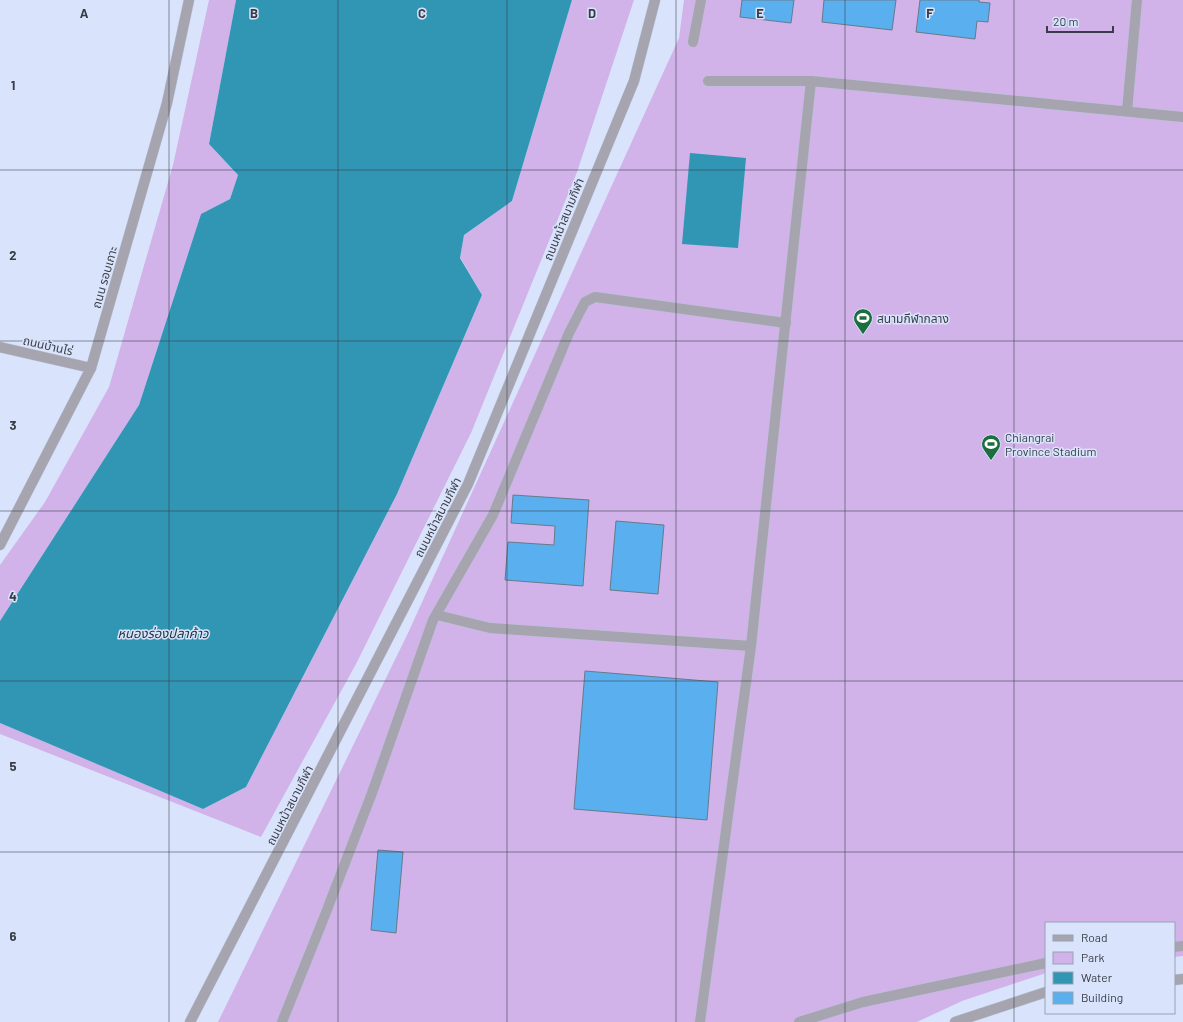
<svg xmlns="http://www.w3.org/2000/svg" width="1183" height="1022" viewBox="0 0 1183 1022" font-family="Barlow,'Noto Sans Thai',sans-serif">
<rect width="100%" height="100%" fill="#d9e4fc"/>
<g fill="#d1b2e9">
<polygon points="209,0 236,0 209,144 238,175 230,199 201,214 139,405 0,621 0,565 45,502 109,387 173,165"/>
<polygon points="572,0 634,0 577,172 471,433 356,664 261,837 0,734 0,723 203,809 246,787 397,494 482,295 460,257 464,235 512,201"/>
<polygon points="684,0 1183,0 1183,956 1174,957 1174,923 1046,923 1046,973 962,1001 917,1022 218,1022 408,633 679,38"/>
</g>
<g fill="#3196b3">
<polygon points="236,0 572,0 512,201 464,235 460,258 482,295 397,494 246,787 203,809 0,723 0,621 139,405 201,214 230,199 238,175 209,144"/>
<polygon points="690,153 746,158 738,248 682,244"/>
</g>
<g fill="#5ab0ef" stroke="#667a8b">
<polygon points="742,0 794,0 791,23 740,17"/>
<polygon points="824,0 896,0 892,30 822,22"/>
<polygon points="920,0 979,0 979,2 990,3 988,22 977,21 975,39 916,32"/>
<polygon points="513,495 589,500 583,586 505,580 508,542 554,545 555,526 511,523"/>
<polygon points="616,521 664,525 658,594 610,590"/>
<polygon points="585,671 718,682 707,820 574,809"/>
<polygon points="378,850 403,852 396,933 371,930"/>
</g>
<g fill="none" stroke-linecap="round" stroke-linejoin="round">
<defs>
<g id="minor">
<polyline points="693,42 701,0"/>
<polyline points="708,81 811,81"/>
<polyline points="1127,111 1137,0"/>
<polyline points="0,347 91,368"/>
<polyline points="0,545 91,368 167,103 189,0"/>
<polyline points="437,615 490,628 751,646"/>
<polyline points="1174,947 1183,946"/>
<polyline points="1174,980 1183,979"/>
<polyline points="190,1022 468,484 634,81 655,0"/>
<polyline points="282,1022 325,915 372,793 433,620 493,515 569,333 585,302 595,297 786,323"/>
<polyline points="700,1022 751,646 811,81 1183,117"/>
<polyline points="799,1022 863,1002 1046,963"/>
<polyline points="955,1022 1046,992"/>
</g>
</defs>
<use href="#minor" stroke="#b9c2d8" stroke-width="11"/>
<use href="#minor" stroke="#a5a4af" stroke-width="10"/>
</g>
<path fill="none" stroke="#383c46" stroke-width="1" stroke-opacity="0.55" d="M169,0V1022M338,0V1022M507,0V1022M676,0V1022M845,0V1022M1014,0V1022M0,170H1183M0,341H1183M0,511H1183M0,681H1183M0,852H1183"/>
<defs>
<symbol id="stadium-pin" viewBox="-11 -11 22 30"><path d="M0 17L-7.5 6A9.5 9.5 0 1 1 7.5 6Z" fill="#1c6e3f" stroke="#d9e4fc"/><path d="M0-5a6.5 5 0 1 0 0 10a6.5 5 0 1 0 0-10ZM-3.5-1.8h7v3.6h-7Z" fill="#fff"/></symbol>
</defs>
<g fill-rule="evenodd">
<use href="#stadium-pin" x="852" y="307" width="22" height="30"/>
<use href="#stadium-pin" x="980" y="433" width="22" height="30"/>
</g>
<g text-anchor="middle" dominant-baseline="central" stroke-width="3" stroke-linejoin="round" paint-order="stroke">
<g font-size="12" fill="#383c46" stroke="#d9e4fc">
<text transform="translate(563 219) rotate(-68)">ถนนหน้าสนามกีฬา</text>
<text transform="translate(104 277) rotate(-74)">ถนน รอบเกาะ</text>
<text transform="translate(48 345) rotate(13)">ถนนบ้านไร่</text>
<text transform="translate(437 517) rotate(-63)">ถนนหน้าสนามกีฬา</text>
<text transform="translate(289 805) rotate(-63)">ถนนหน้าสนามกีฬา</text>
</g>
<g font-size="12" fill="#383c46" stroke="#d9e4fc" text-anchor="start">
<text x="877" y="318">สนามกีฬากลาง</text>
<text x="1005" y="437">Chiangrai<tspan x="1005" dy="14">Province Stadium</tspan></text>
</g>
<g font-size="13" font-style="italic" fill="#1d333a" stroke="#d9e4fc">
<text x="163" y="633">หนองร่องปลาค้าว</text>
</g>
</g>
<g font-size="13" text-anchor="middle" font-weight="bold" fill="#383c46" stroke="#d9e4fc" stroke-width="3" stroke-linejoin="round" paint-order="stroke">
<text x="84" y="18">A</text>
<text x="254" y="18">B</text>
<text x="422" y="18">C</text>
<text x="592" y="18">D</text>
<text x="760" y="18">E</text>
<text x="930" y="18">F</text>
<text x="13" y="90">1</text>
<text x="13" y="260">2</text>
<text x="13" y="430">3</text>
<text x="13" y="601">4</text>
<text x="13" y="771">5</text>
<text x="13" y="941">6</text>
</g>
<rect x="1045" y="922" width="130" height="92" fill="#d9e4fc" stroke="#99a1b3"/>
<rect x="1053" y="935" width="20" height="6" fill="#a5a4af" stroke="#99a1b3"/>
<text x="1081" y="942" font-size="12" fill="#383c46">Road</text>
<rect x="1053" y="952" width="20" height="12" fill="#d1b2e9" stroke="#99a1b3"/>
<text x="1081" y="962" font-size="12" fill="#383c46">Park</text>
<rect x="1053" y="972" width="20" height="12" fill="#3196b3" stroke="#99a1b3"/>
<text x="1081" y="982" font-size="12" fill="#383c46">Water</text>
<rect x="1053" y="992" width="20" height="12" fill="#5ab0ef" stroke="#99a1b3"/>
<text x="1081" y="1002" font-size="12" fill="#383c46">Building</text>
<path d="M1047 26v6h66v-6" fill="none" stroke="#383c46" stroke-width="2"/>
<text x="1053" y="26" font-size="12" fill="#383c46" stroke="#d9e4fc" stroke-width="3" paint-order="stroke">20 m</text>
</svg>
